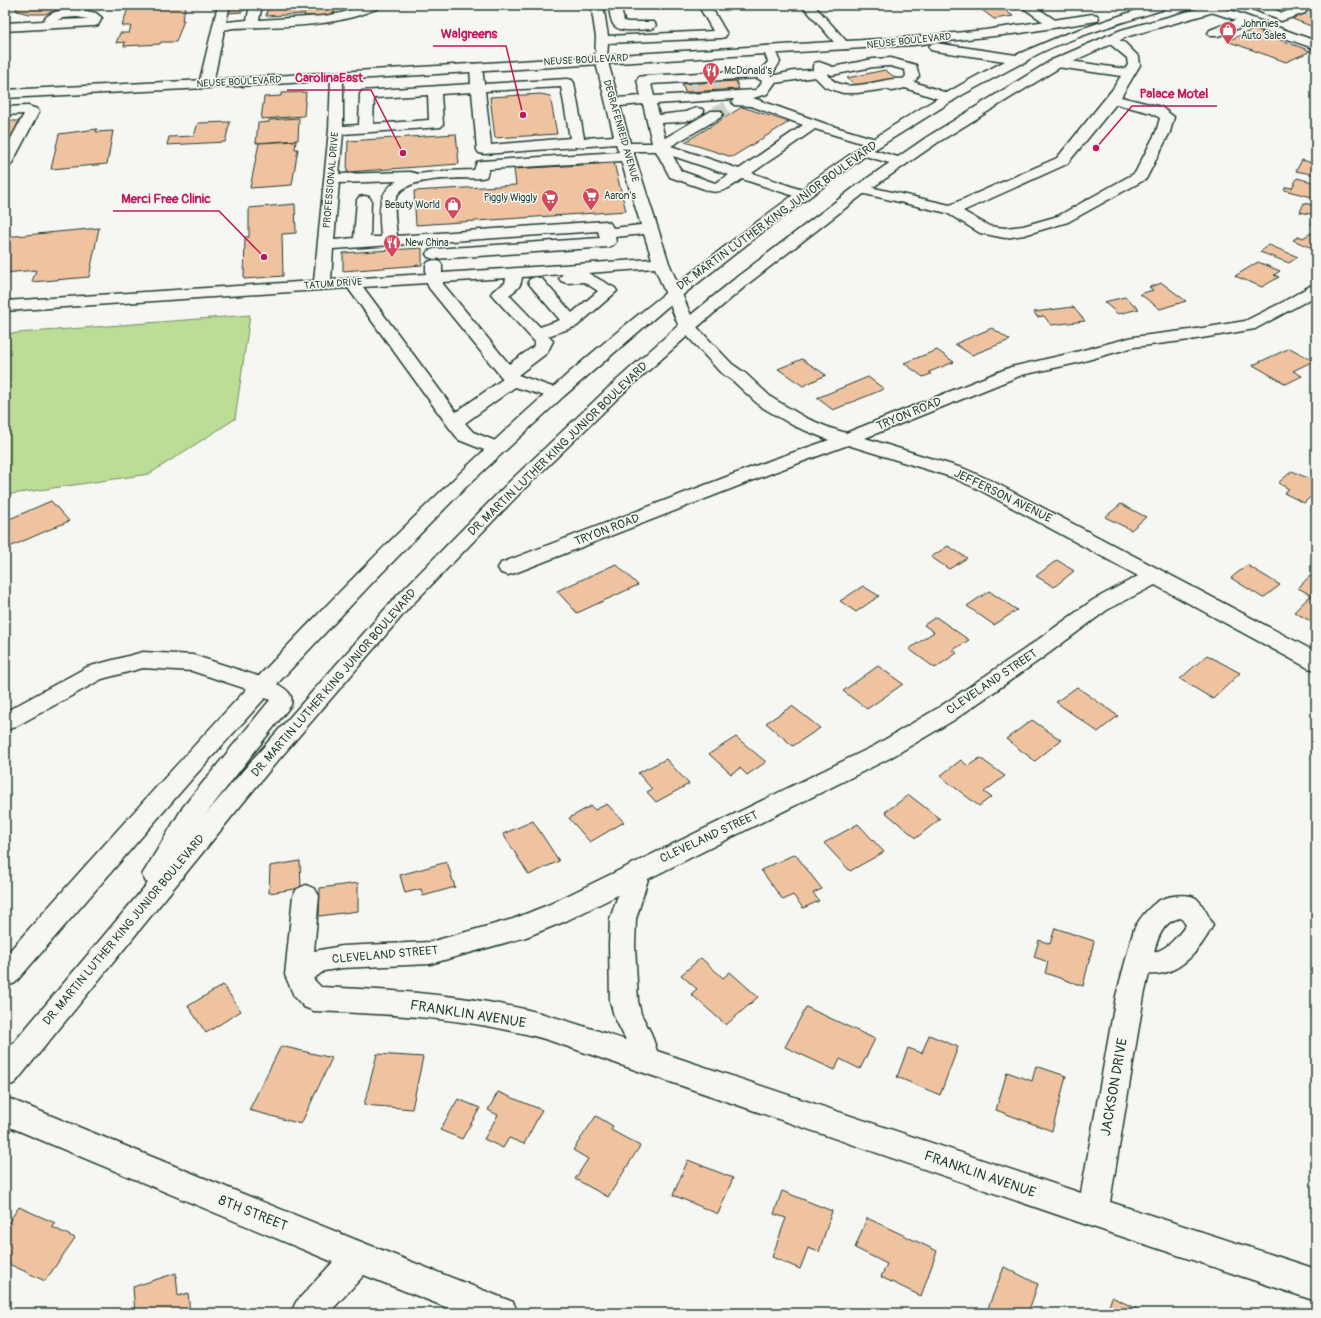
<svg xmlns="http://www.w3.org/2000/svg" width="1321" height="1318" viewBox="0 0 1321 1318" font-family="Pangolin,sans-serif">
<rect width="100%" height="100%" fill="#f6f6f2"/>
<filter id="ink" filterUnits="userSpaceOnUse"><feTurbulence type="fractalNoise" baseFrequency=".025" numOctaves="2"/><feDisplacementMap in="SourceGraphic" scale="8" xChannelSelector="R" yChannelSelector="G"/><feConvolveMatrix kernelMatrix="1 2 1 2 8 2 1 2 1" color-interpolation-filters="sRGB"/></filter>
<g filter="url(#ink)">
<polygon fill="#bddd96" stroke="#6e8d65" points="250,315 235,419 149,474 5,495 5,334"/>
<g fill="#f0c3a0" stroke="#1f3d34">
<polygon points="17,5 100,5 100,7 61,9 45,14 29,14 17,11 16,8"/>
<polygon points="129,5 186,5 182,20 184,20 176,42 161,42 160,44 124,46 125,42 116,43 120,33 129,33 131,26 122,26"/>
<polygon points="229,5 251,5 242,12 227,13"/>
<polygon points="268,5 335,5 334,15 304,16 305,14 266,16"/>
<polygon points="998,5 1013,16 994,19 978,7"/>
<polygon points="1288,5 1310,5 1316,8 1316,28 1290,18 1307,13"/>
<polygon points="1259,27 1267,30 1261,33 1311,51 1286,62 1227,41"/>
<polygon points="885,70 897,79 858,87 847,78"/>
<polygon points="736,81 739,89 685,92 682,84"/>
<polygon points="306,92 304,116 261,119 264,97 281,96 281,93"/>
<polygon points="541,94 550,96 557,134 495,138 490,97"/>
<polygon points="742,107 789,122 732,157 685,142"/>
<polygon points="299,118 298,140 256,143 258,123 269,122 269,120"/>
<polygon points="5,121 19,121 5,154"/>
<polygon points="230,122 225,142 167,145 169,137 194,136 198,123"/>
<polygon points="97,129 96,132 113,131 107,164 51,169 59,134"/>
<polygon points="456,134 459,164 347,172 348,141"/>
<polygon points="296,141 295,149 298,149 292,185 250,188 259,143"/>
<polygon points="1302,160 1316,164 1316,175 1296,171"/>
<polygon points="614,163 626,211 416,225 414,191 516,185 514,169"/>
<polygon points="1297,178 1316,183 1314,191 1316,191 1316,198 1284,190 1286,187 1292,188"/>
<polygon points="1304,203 1316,206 1316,225 1311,224 1315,215 1300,212"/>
<polygon points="295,204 296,233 282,234 283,276 244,279 245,237 249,237 249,208"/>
<polygon points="99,228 89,277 32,282 36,270 5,273 5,237"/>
<polygon points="1311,233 1316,234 1316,250 1293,240 1299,236 1303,238"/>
<polygon points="1269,245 1298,257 1289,263 1260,252"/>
<polygon points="422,248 422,265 343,271 343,253"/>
<polygon points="1258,262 1280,271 1274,275 1279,277 1262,287 1235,276"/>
<polygon points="1162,283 1186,301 1160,309 1140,294 1153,290 1149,287"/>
<polygon points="1125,297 1139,309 1118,314 1104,302"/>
<polygon points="1073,307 1085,321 1051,325 1044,316 1037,317 1034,312"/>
<polygon points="992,328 1010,340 972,355 955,344"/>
<polygon points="1290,348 1313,361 1293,371 1302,376 1286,384 1253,365"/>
<polygon points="937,350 954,362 929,372 931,374 923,377 904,363"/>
<polygon points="802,359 826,375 803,386 778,369"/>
<polygon points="868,377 884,389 833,410 817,398"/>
<polygon points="1292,471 1316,482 1316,492 1304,503 1284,493 1289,489 1278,483"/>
<polygon points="51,501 69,521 5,549 5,521"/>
<polygon points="1121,504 1146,517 1131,530 1105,517"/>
<polygon points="948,546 967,558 949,569 931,557"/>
<polygon points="1057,560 1074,571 1054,587 1036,576"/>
<polygon points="616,564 638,585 577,613 557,591"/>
<polygon points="1247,565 1280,585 1263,598 1231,578"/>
<polygon points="1310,576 1316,579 1316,593 1313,596 1298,588"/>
<polygon points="863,586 879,596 856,612 840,601"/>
<polygon points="989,591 1017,610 994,625 967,606"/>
<polygon points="1310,596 1316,599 1316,624 1294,612"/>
<polygon points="936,617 969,640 953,650 957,653 935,668 909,649 934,632 924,625"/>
<polygon points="1207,655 1240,673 1213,699 1180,679"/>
<polygon points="878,666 903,684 867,709 843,691"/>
<polygon points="1077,687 1118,716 1098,732 1056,702"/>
<polygon points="792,706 820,728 793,746 766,723"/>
<polygon points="1032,720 1061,740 1035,761 1006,739"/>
<polygon points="736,737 766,762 747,775 740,768 731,774 709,754"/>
<polygon points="980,758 1005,776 984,792 991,797 979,806 940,776 961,760 968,766"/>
<polygon points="666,759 689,784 656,802 647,792 652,789 638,773"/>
<polygon points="909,795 940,819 916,838 885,812"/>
<polygon points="607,804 624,822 590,842 569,818 591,806 595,810"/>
<polygon points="533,821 559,861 529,875 503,834"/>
<polygon points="858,824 884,852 850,871 824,843"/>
<polygon points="795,854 822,889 813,893 819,901 803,908 793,895 783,900 761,870"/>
<polygon points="300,861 301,888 269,893 270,866"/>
<polygon points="447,862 455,887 423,896 421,889 405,893 400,875"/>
<polygon points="358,883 358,911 319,916 320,888"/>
<polygon points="1055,928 1094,941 1083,986 1045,973 1048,962 1034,957 1039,940 1050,944"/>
<polygon points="701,958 723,978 730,972 758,997 726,1025 691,994 697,989 681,975"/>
<polygon points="223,985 241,1011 206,1033 188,1006"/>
<polygon points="806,1007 875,1039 860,1069 840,1059 835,1070 785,1047"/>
<polygon points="929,1035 958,1047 940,1095 897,1077 908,1048 922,1053"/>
<polygon points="281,1046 332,1058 301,1124 249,1110"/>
<polygon points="377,1054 423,1057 412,1109 364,1105"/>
<polygon points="1036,1066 1066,1076 1052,1131 996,1110 1007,1072 1032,1081"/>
<polygon points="498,1092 542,1110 524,1144 509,1138 503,1148 484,1139 498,1115 488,1110"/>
<polygon points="458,1099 480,1108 462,1139 440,1130"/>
<polygon points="596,1116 613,1126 611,1130 640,1146 608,1197 575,1179 588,1159 573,1150"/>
<polygon points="688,1160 733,1178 718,1214 673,1195"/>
<polygon points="782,1191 832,1211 819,1252 808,1248 800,1269 772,1257 786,1218 774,1214"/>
<polygon points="19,1207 55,1223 52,1227 75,1238 45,1281 5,1262 5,1227"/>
<polygon points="867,1218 937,1251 921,1296 881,1277 887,1264 855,1248"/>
<polygon points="1004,1267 1038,1284 1028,1313 986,1313"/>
<polygon points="176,1273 178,1296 188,1293 190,1313 135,1313 133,1287"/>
<polygon points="1112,1297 1145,1313 1107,1313"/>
</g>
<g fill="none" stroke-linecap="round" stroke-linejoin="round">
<g stroke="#cbd1cc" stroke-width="14" stroke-dasharray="14 6" stroke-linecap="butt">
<polyline points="349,5 349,8"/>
<polyline points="1301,10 1314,7"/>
<polyline points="715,81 720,81"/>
<polyline points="690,82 697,82"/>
<polyline points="716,114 727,108"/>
</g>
<defs>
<g id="minor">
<path d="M218,5H230L226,22L247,20L250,5H262L259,20L324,16L341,13L365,5H382C379,9 373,10 368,12C326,28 278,26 233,28L224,30L213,84L211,87H201L199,84Z"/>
<path d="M591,5H603L608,36L713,31L698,5H710L727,34L725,37L721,38L608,43L607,59L618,98L641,96L637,80L639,77L644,76L757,70L763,67L768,62L763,49L765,46H773L780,62L773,73L769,74L771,76L794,71L813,70V66L814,63L819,62L833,67L873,59L891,58L916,65L919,76L914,82L953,95L955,98L953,101L948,102L905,88L892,91L887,89L857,93H843L825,87L815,77L775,83L767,94L753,98L829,125L879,140L881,143L879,146L874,147L815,129L752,173L808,192L810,195L808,198L803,199L742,179C733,186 722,194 710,191L670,177L656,151H633L669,263L695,325L732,364L745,373L772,398L806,418L830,428L846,433L1011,367L1068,354L1133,337L1190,330L1245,321L1283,302L1310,286L1316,284V296L1255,329L1190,340L1134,347L1077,363L1022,375L865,438L965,469L992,481L1316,652V670L1308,668L1155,585L1107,610L1041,659L954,720L890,758L648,879L636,919L635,945L638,1001L641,1014L651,1033L657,1051L1081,1193L1116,996L1134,929C1139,919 1149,907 1158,901C1166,896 1189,892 1197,899C1203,905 1209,917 1213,925C1201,949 1179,977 1149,974L1144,996L1110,1202L1316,1269V1301L1093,1227L548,1040C472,1018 392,1014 314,1011L304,1007L294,996L285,975L293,896L297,889L306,885L315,889L319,896L314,951L342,946L430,942L513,919L548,905L874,746L938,708L1025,649L1093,600L1138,576L978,489L951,477L848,445L777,471L515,573L508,575L501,573L498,568L501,563L763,463L829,440L794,426L760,406L733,381L720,372L679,327L655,268L588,273L615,288L617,291L577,326L548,336L553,341L547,353L518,375L561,390L564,394L561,398L555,399L515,387L465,423L473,432L503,444L505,448L503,452L496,454L489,452L459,440L448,426L348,288L5,311V301L314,281L329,130L331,76L332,73H342L343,76V126L359,125L360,94L362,91L471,84L470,67L471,64H481L482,67L484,84L567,79L572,80L574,83L584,138L614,136L595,59L596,37ZM890,66L905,70L906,76L903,79C882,76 840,99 827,73L832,75L873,67ZM757,78L762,81L760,86L755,90L654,96L651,84ZM561,87L570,138L491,145L485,91ZM472,92L477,150L479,153L484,154L616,144L619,152L482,161L477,162L474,170L444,171L418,174L410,172L339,174L343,134L441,127L443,124L441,94ZM428,95L429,120L373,124L374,98ZM734,99L732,102L734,105L751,106L803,125L739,169L671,146L721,117L723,114L721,111H711L665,138L661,123C673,122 696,123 704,112L702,109L697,108L685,112L659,115L656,104ZM643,104L652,143H630L620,106ZM673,156L729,175L715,183L681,171ZM621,161L641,225L613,228L610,223L605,221L397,236C396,224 393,209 396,198C404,175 462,179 481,178L486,177L489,169ZM397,181C375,194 380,215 381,237H370L371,200L369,197L364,196L359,197L357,200L354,238L334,240L339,183ZM598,231L600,238L434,249L428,251L426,254L428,257L434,259L608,247L613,245L616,242L615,237L644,234L652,259L442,273V265L440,262L434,260L428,262L426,265V274L331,280L333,249ZM563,274L559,278L561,281L567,283L584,282L598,291L572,313L542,279L536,277L530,279L528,282L530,285L560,320L540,327L509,295C517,289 521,287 522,277ZM506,278L505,283L493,291L491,294L535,342L533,347L509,364L443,284V282ZM427,283L429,288L503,379L456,412L363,287ZM618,895L610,919L609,945L610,1001L614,1016L626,1040C592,1029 558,1017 524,1009C457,994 388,990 321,987L313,979L324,971L342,968L430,964L526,937L566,921ZM1181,918L1186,925C1178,936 1168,949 1154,952C1158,937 1164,920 1181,918Z"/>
<path d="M608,5H620L624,21L628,22H654L656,25L654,28L650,29C641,29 619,34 613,24C610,18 610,11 608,5Z"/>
<polygon points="802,5 814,5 848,43 850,46 848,49 840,49"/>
<polygon points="1019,5 1033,5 1061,24 1059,27 1051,27"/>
<polygon points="1208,5 1216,5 1316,41 1316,49 1247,25 1218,36 1210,36 1208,33 1210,30 1236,20 1208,11 1206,8"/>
<polygon points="1249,5 1265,5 1282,13 1301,6 1305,7 1307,10 1305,13 1281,21 1251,8"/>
<path d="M77,9L96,13L102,18L98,25L94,26L5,31V23L43,21C50,10 65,10 77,9ZM77,17L88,19L57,20L63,18Z"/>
<path d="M1110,35L1125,43L1139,57L1140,65L1121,97L1161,107L1174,117L1170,132L1146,179L1068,222L1024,235L1005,238L980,233L947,213L856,192L854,189L856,186L861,185L950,205L1057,158L1112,90L1121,76L1057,67L1052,66L1051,63L1052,60L1057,59L1125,69L1128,65L1127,58L1104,39L1106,36ZM1116,104L1151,113L1160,118L1156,132L1135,173L1058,216L1023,226L1005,228L989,226L963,211L1067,164Z"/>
<polygon points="28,106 37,109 39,112 12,163 10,166 5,167 5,150 24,114 5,115 5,107"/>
<polygon points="863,147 905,159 907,162 905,165 900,166 858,154 856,151 858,148"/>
<polygon points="143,652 193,655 270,680 273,686 270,692 262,694 192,671 143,668 102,679 13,728 5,730 5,712 87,667"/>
<polygon points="5,1097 359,1241 513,1302 518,1313 461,1313 364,1275 329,1313 291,1313 296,1302 333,1262 5,1125"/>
</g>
<g id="major">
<path d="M1152,5H1163L1164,7L1162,10C1139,17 1036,48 1025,63L1020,64L962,95L869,153L770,226L665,309L564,396L466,487L372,583L277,684C286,689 294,694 291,705L205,815L253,759L394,599L509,482L608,388L681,323L737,277L856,186L927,137L1052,60L1121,30L1211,5H1230L1228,8L1129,36L1062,66L937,143L866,192L749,283L693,331L620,396L523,490L408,609L269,771L15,1083L5,1087V1053L148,883L146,882L142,875L183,807L270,700L265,698L191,780L15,983L5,987V956C179,760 354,565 550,390C605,340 664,294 723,248C813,179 903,113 1005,61L935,51L931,50L929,47L931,44L935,43L1016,55L1063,35Z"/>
<polygon points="1093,14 1097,15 1099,18 1097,21 1021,33 913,45 206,88 5,98 5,90 206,80 913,37 985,30"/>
</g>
</defs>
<use href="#minor" stroke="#1f3d34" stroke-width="3"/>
<use href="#major" stroke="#1f3d34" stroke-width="3"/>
<use href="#minor" fill="#f6f6f2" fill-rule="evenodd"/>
<use href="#major" fill="#f6f6f2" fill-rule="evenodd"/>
</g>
</g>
<defs>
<symbol id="shop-pin" viewBox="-11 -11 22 30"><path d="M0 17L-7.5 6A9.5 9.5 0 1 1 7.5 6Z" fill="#d1495b" stroke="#f6f6f2"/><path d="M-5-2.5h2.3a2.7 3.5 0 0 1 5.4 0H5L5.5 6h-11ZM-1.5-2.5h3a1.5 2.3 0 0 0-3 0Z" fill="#fff"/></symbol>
<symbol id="restaurant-pin" viewBox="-11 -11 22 30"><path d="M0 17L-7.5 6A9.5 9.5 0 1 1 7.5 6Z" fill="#d1495b" stroke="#f6f6f2"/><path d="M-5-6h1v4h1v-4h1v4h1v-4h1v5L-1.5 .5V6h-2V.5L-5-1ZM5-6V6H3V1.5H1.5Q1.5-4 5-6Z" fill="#fff"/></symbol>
<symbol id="supermarket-pin" viewBox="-11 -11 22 30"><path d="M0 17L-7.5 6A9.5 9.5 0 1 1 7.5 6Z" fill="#d1495b" stroke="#f6f6f2"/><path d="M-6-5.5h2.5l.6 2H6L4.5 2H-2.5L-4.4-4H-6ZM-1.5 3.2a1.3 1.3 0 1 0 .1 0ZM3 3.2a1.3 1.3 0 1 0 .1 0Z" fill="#fff"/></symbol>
</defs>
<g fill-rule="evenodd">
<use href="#shop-pin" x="1218" y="20" width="20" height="27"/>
<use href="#restaurant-pin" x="701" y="61" width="20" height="27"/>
<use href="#supermarket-pin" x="581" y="186" width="20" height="27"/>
<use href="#supermarket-pin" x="540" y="188" width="20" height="27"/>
<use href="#shop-pin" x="443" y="195" width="20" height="27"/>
<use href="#restaurant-pin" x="382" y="233" width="20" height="27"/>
</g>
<g text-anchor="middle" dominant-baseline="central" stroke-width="3" stroke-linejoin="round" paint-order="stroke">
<g font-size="10" fill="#1f3d34" stroke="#f6f6f2" text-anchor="start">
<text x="1241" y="24">Johnnies<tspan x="1241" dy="12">Auto Sales</tspan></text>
<text x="724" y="71">McDonald's</text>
<text x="604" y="196">Aaron's</text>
<text x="537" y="198" text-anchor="end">Piggly Wiggly</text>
<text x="440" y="205" text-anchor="end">Beauty World</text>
<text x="405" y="243">New China</text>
</g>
<g font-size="10" fill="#1f3d34" stroke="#f6f6f2">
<text transform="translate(909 41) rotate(-6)">NEUSE BOULEVARD</text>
<text transform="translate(586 60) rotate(-3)">NEUSE BOULEVARD</text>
<text transform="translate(239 82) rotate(-3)">NEUSE BOULEVARD</text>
<text transform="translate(621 131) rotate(74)">DEGRAFENREID AVENUE</text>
<text transform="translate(331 180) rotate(-85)">PROFESSIONAL DRIVE</text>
<text transform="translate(333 284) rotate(-4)">TATUM DRIVE</text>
</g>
<g font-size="12" fill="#1f3d34" stroke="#f6f6f2">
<text transform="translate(777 216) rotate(-36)">DR. MARTIN LUTHER KING JUNIOR BOULEVARD</text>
<text transform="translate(909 414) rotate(-22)">TRYON ROAD</text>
<text transform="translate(558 449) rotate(-44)">DR. MARTIN LUTHER KING JUNIOR BOULEVARD</text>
<text transform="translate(1003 496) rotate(26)">JEFFERSON AVENUE</text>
<text transform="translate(607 530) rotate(-21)">TRYON ROAD</text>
<text transform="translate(992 682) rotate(-34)">CLEVELAND STREET</text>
<text transform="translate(334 683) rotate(-49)">DR. MARTIN LUTHER KING JUNIOR BOULEVARD</text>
<text transform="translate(709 837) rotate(-25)">CLEVELAND STREET</text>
<text transform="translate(124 930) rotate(-50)">DR. MARTIN LUTHER KING JUNIOR BOULEVARD</text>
<text transform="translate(385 955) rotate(-5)">CLEVELAND STREET</text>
</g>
<g font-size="14" fill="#1f3d34" stroke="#f6f6f2">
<text transform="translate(468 1014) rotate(9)">FRANKLIN AVENUE</text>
<text transform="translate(1114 1087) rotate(-80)">JACKSON DRIVE</text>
<text transform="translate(980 1174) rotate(19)">FRANKLIN AVENUE</text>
<text transform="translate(253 1213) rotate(22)">8TH STREET</text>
</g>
</g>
<path fill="none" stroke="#c2185b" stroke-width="1.5" d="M523 115L506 46H433M403 153L371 90H287M1096 148L1132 106H1217M264 257L219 211H113"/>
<g fill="#c2185b" stroke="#f6f6f2" stroke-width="1.5">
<circle cx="523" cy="115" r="4"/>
<circle cx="403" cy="153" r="4"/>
<circle cx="1096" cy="148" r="4"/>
<circle cx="264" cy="257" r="4"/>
</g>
<g font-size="13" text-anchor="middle" font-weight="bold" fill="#c2185b" stroke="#f6f6f2" stroke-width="3" stroke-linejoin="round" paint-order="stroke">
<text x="469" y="38">Walgreens</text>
<text x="329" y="82">CarolinaEast</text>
<text x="1174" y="98">Palace Motel</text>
<text x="166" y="203">Merci Free Clinic</text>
</g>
<rect width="1321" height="1318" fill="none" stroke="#f6f6f2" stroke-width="20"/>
<rect x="10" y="10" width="1301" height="1298" fill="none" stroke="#1f3d34" stroke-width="1.5" filter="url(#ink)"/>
</svg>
